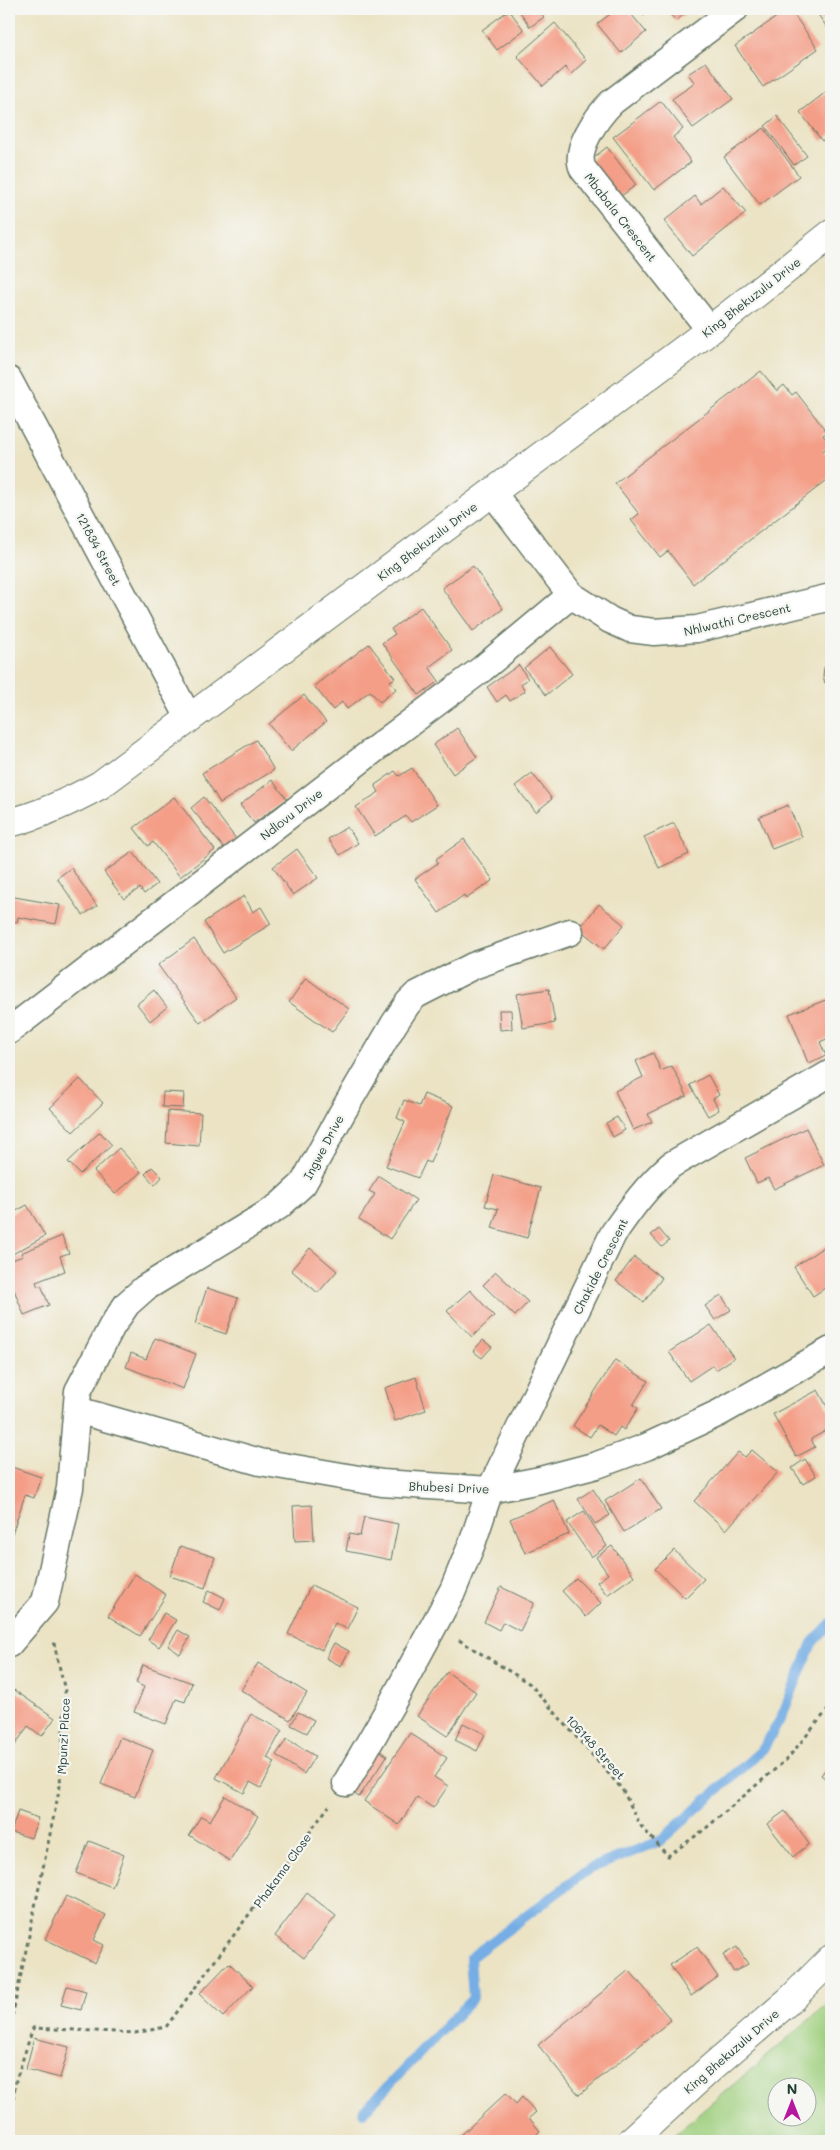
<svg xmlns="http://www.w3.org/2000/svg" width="840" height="2150" viewBox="0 0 840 2150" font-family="Mali,sans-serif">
<rect width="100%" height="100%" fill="#f6f6f2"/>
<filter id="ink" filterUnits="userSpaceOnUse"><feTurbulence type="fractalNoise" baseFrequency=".02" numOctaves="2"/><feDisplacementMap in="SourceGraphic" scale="10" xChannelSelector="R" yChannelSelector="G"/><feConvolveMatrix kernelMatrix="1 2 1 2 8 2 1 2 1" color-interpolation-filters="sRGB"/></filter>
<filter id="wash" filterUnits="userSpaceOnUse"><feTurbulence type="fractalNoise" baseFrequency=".0096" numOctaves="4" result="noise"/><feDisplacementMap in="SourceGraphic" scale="20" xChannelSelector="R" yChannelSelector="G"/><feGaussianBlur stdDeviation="1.12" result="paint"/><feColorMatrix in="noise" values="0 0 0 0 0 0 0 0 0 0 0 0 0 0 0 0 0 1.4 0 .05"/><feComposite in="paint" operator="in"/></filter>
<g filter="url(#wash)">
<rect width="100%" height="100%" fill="#ebe3c4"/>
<path fill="#9fcf7e" stroke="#5f8659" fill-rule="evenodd" d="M831,2001V2141H667L672,2137ZM778,2088H808V2118H778Z"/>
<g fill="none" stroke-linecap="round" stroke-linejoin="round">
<polyline stroke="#75ade4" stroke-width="10" points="363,2112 473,1998 470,1958 589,1869 660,1841 763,1749 781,1718 812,1643 831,1623"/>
</g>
<g id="blocks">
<g fill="#f49e87">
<polygon points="524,9 538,9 544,17 530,27 520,12"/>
<polygon points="617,9 627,9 646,32 621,53 597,24"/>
<polygon points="638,9 652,9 643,15"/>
<polygon points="665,9 690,9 676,21"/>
<polygon points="788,9 790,9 818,49 763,87 735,46"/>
<polygon points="814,9 831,9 831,28 829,30"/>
<polygon points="509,10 524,30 497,50 482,30"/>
<polygon points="555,23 586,60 571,74 565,67 543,86 517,56"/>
<polygon points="706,62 733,99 693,128 672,99 695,83 688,74"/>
<polygon points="831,88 831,134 822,141 800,112"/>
<polygon points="661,101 683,129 673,137 691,162 654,190 613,137"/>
<polygon points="777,116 807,156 794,165 765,126"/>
<polygon points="764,128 799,176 760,205 724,157"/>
<polygon points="607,147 636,185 617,199 588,162"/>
<polygon points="723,186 746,213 692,256 664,221 695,196 701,204"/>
<polygon points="761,371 777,391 784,385 792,395 796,392 827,432 823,435 830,445 823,451 831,461 831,477 693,584 668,551 660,557 631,520 639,514 615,483"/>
<polygon points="473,566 503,609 473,631 442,588"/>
<polygon points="421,607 452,650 429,667 439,681 419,695 382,643 395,634 391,629"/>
<polygon points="369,644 395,678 390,681 396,689 380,702 370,691 347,709 342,702 333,710 314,686"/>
<polygon points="550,647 572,674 546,695 524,668"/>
<polygon points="829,661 831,661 831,688 825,683 823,676 824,668"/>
<polygon points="519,665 528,679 521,684 525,691 510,701 506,695 497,702 487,687"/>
<polygon points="304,695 326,722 291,751 269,724"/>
<polygon points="457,728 477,757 453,774 433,745"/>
<polygon points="256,740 274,770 220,803 202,773"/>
<polygon points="412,768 437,805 411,822 406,816 375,836 356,807 379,792 375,785 395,771 399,776"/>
<polygon points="532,773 552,799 536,812 515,786"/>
<polygon points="272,780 287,799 254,823 240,805"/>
<polygon points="174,797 215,850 180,877 153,842 148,846 134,828"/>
<polygon points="204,797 236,839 224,848 191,808"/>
<polygon points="788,805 802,837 772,849 759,817"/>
<polygon points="674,823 689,854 659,868 644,837"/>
<polygon points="347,827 358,843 340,855 328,839"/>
<polygon points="464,839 493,880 466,899 464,895 439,913 415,879 438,863 436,859"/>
<polygon points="297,849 318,878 293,895 273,867"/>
<polygon points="133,852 157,884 144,894 140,888 124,899 104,872"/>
<polygon points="71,868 97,906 83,915 57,878"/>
<polygon points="9,896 60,905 56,924 18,917 17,922 9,921"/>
<polygon points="244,896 253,912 261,907 271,924 223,953 204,922"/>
<polygon points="599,904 624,925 604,949 579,929"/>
<polygon points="194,939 236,997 200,1023 158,965"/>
<polygon points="306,978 349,1009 332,1032 289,1002"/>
<polygon points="549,989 555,1023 523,1028 517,994"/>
<polygon points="154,990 167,1007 150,1021 137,1004"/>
<polygon points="831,998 831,1037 820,1042 826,1056 808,1063 789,1014"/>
<polygon points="499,1010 511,1010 512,1029 500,1030"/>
<polygon points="653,1053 661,1071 672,1066 687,1096 648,1114 652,1122 633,1130 615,1091 643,1077 636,1061"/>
<polygon points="708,1075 719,1095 713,1099 719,1110 708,1116 690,1085"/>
<polygon points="80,1079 103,1103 73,1132 50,1108"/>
<polygon points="163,1092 184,1093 183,1108 162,1107"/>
<polygon points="424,1094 453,1106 430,1163 426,1161 418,1178 386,1166 405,1122 397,1118 404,1100 419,1106"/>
<polygon points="168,1111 201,1113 199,1146 166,1143"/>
<polygon points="617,1117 625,1130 613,1137 606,1123"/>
<polygon points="806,1128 824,1165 774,1189 768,1178 757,1183 745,1158"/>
<polygon points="100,1132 112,1145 80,1174 68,1162"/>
<polygon points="119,1148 141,1172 115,1194 94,1171"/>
<polygon points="152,1167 162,1177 155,1185 145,1174"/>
<polygon points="494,1175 541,1188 527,1238 492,1228 498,1209 485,1206"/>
<polygon points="379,1176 416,1200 390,1239 359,1219 375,1194 369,1191"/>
<polygon points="27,1205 45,1236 9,1256 9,1215"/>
<polygon points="659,1229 669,1241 662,1247 651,1235"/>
<polygon points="62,1236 69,1253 60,1256 65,1271 36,1282 38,1287 41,1285 49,1305 24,1315 9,1277 9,1261 23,1256 21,1253"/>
<polygon points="831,1242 831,1291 828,1286 813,1296 794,1267"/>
<polygon points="310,1248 337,1271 318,1293 291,1270"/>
<polygon points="634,1257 662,1278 644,1302 616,1281"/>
<polygon points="496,1272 528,1302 515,1316 483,1285"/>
<polygon points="207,1288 238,1298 226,1334 195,1324"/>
<polygon points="470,1290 494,1316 472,1337 447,1311"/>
<polygon points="721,1295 731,1310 715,1320 705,1306"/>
<polygon points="711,1325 734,1358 716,1370 713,1365 689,1381 669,1352"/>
<polygon points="155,1338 196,1354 183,1389 126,1367 131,1353 146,1359"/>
<polygon points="483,1340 492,1347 482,1358 473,1351"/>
<polygon points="615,1360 648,1381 633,1405 638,1408 624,1430 620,1427 614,1436 598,1425 590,1437 573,1426"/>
<polygon points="416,1377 426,1410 395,1421 385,1388"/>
<polygon points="818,1390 831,1414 831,1428 811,1439 815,1447 796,1457 773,1414"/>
<polygon points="9,1418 16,1420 12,1433 9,1432"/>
<polygon points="752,1450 778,1472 726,1530 694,1501 738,1452 745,1457"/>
<polygon points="805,1459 816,1476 803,1484 792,1468"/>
<polygon points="9,1466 41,1477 34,1498 25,1495 9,1543"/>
<polygon points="641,1478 661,1509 624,1532 605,1501"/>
<polygon points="593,1489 610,1515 595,1524 578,1499"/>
<polygon points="554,1500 569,1534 525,1553 510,1519"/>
<polygon points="312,1505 314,1540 295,1541 293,1506"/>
<polygon points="584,1511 607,1546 591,1557 567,1522"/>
<polygon points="364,1517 398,1524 391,1560 346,1551 349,1534 360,1536"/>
<polygon points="180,1546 215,1557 205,1588 170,1576"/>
<polygon points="612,1546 634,1576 607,1595 597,1582 608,1574 596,1557"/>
<polygon points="674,1550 704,1579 685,1598 655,1569"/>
<polygon points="135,1574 166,1595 140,1636 108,1616"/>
<polygon points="576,1578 601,1603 586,1617 562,1591"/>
<polygon points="311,1585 358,1607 347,1629 335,1623 322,1650 288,1634"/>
<polygon points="501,1587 534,1603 520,1631 503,1622 499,1630 484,1622"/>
<polygon points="209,1590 225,1598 220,1610 203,1602"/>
<polygon points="164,1613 176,1620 159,1647 148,1640"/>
<polygon points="178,1630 190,1637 180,1654 168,1646"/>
<polygon points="334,1643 349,1651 341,1666 326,1658"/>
<polygon points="258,1663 307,1693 290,1720 241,1690"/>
<polygon points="143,1665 192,1683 185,1702 176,1699 166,1724 134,1712 144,1687 136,1683"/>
<polygon points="447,1672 476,1692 447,1736 417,1716"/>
<polygon points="14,1690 55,1718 42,1736 28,1726 9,1754 9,1696"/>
<polygon points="298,1712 314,1720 307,1733 291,1725"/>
<polygon points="251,1714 282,1730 267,1758 275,1762 261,1788 250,1782 244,1793 216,1778"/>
<polygon points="463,1723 485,1734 477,1751 455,1740"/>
<polygon points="410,1733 447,1758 434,1777 448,1786 433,1808 417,1797 399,1825 364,1801"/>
<polygon points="120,1737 153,1750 135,1797 101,1784"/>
<polygon points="287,1739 315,1756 304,1774 276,1755"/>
<polygon points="376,1748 387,1756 359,1797 347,1789"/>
<polygon points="831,1762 831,1783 821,1775"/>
<polygon points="225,1796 258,1816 230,1861 189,1835 201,1816 210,1821"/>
<polygon points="18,1811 38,1818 31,1838 11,1832"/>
<polygon points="785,1811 809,1844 793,1857 767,1824"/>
<polygon points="89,1841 124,1855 112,1887 76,1873"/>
<polygon points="307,1893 336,1916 304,1958 275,1936"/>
<polygon points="66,1896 106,1915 94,1940 104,1945 95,1963 45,1939"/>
<polygon points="697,1947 718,1977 691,1996 670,1965"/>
<polygon points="737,1947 748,1964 734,1972 723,1955"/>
<polygon points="229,1963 253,1986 223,2017 199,1994"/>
<polygon points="629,1970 671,2020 579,2095 538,2045"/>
<polygon points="67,1986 86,1991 81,2010 61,2005"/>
<polygon points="34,2038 69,2047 60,2078 26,2069"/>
<polygon points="506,2093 516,2104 522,2097 536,2112 529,2118 540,2131 530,2141 465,2141 460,2136"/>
</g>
</g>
</g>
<g filter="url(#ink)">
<use href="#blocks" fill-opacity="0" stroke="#676" stroke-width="1"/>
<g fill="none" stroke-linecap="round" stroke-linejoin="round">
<defs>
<g id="minor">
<path d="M710,330L583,169C573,149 598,116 612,102L735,9"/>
<polyline points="9,380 189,718"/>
<polyline points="492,492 571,595 610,620 630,629 654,632 697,629 831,597"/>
<polyline points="9,1031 379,746 482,669 571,595"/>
<polyline points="77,1410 260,1462 382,1483 490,1490 540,1480 597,1465 646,1447 719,1413 831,1350"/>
<polyline points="9,1644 45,1602 70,1488 78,1391 112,1326 127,1304 145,1288 265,1215 279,1206 303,1184 342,1113 394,1024 408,1003 416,995 473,966 570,932"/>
<path d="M346,1783L391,1705L453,1590L473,1541L490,1490L613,1234C631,1208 647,1186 671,1165L831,1073"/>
</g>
<g id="tertiary">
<path d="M9,823C41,815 71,801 100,785L710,330L831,234"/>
<polyline points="631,2141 712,2067 791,1999 831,1959"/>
</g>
</defs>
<use href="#minor" stroke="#676" stroke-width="29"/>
<use href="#tertiary" stroke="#676" stroke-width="30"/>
<g stroke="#676" stroke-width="3" stroke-dasharray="4 4" stroke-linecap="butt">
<polyline points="459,1640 530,1684 622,1789 641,1826 668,1856 705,1829 787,1759 831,1706"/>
<polyline points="9,2032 60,1786 65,1691 53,1639"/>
<polyline points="9,2131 16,2080 33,2028 135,2033 166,2027 329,1806"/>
</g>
<use href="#minor" stroke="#fff" stroke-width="26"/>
<use href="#tertiary" stroke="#fff" stroke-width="28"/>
</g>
</g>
<g text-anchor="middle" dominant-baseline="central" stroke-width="4.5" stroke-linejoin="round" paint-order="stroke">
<g font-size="12" fill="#1f3d34" stroke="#f6f6f2">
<text transform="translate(621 217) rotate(52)">Mbabala Crescent</text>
<text transform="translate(751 297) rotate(-38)">King Bhekuzulu Drive</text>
<text transform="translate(427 541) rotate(-37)">King Bhekuzulu Drive</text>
<text transform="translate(99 549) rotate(62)">121834 Street</text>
<text transform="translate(737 619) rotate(-13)">Nhlwathi Crescent</text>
<text transform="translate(291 814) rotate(-38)">Ndlovu Drive</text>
<text transform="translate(323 1147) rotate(-62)">Ingwe Drive</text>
<text transform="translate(600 1266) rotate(-63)">Chakide Crescent</text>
<text transform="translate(449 1487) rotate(2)">Bhubesi Drive</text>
<text transform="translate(63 1736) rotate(-87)">Mpunzi Place</text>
<text transform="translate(596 1747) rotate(48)">106148 Street</text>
<text transform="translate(282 1870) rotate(-54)">Phakama Close</text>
<text transform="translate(731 2051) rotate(-41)">King Bhekuzulu Drive</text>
</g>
</g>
<rect width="840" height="2150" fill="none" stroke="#f6f6f2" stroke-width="30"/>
<g transform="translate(792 2102)"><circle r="24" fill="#f6f6f2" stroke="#a0aca6"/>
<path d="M0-4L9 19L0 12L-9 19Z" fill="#b5179e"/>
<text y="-8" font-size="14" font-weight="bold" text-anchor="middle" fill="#1f3d34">N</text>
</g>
</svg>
